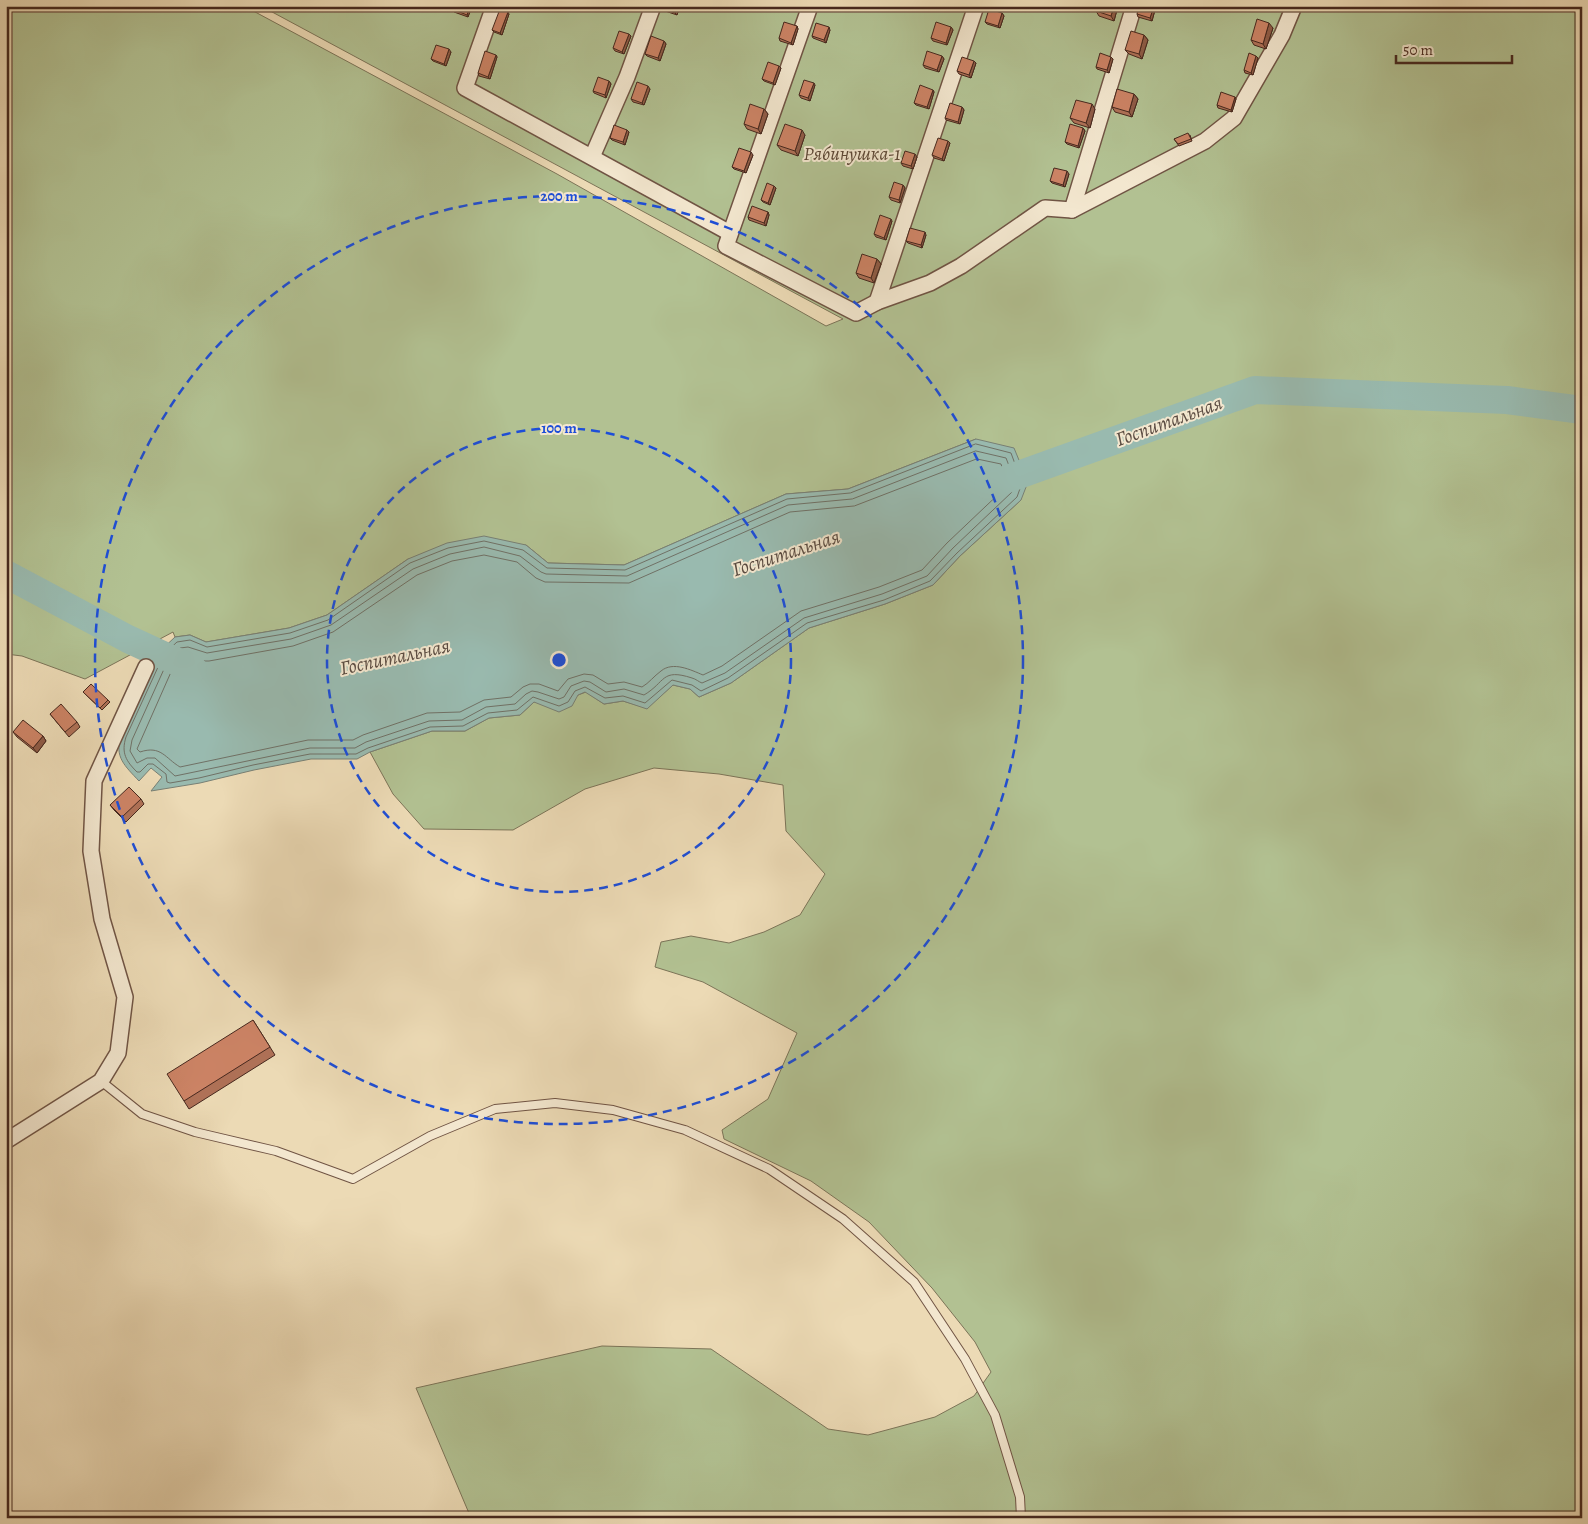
<svg xmlns="http://www.w3.org/2000/svg" width="1588" height="1524" viewBox="0 0 1588 1524" font-family="Alegreya,serif">
<rect width="100%" height="100%" fill="#ecdab5"/>
<filter id="stains"><feTurbulence type="fractalNoise" baseFrequency=".004" numOctaves="4"/><feColorMatrix values="0 0 0 0 .2 0 0 0 0 .09 0 0 0 0 .02 0 0 0 .5 -.17"/></filter>
<radialGradient id="worn" r=".72"><stop offset=".6" stop-color="#630" stop-opacity="0"/><stop offset="1" stop-color="#630" stop-opacity=".3"/></radialGradient>
<polygon fill="#b2c192" stroke="#7c7458" points="6,6 244,6 557,174 826,326 843,319 261,6 1582,6 1582,1518 471,1518 416,1388 602,1346 711,1349 828,1429 868,1435 935,1417 974,1396 991,1372 975,1342 932,1288 869,1222 811,1181 724,1139 722,1130 768,1099 797,1033 703,982 655,967 661,942 691,936 729,943 764,932 800,915 825,874 786,831 783,785 719,774 654,768 585,789 513,830 424,829 393,794 370,752 432,731 465,731 489,718 520,715 534,702 578,695 586,692 604,704 623,701 647,708 673,685 690,689 699,697 731,683 809,628 885,604 933,585 960,556 1021,500 976,439 848,489 786,494 624,565 548,563 526,545 408,559 327,615 289,628 206,642 190,635 175,637 173,632 85,679 22,656 6,654"/>
<path fill="#99baaf" stroke="#788075" d="M976,439L1014,448L1028,482L1021,500L960,556L933,585L885,604L809,628L731,683L699,697L690,689L673,685L647,709L623,701L604,704L585,692L578,695L572,706L559,712L534,702L520,715L489,718L465,731H432L370,752L357,759H311L254,770L200,783L151,791L162,777L151,768L139,781C125,766 114,757 121,736L160,651L175,637L190,635L206,642L289,628L327,615L408,559L447,543L484,536L526,545L548,563L624,565L786,494L848,489Z"/>
<g fill="none" stroke-linecap="round" stroke-linejoin="round">
<g stroke="#707166" stroke-width="1">
<path d="M976,444L1011,453L1022,483L1017,497L957,553L930,581L884,600L807,623L728,678L701,691L692,685L672,680L645,703L623,696L605,698L585,687L575,691L568,702L559,706L533,697L517,710L488,713L463,726L430,727L368,748L356,754H310L253,765L199,778L170,783L167,782L166,774L153,764H148L140,772H137C126,761 121,753 126,737L164,654L177,642L190,640L207,647L290,633L328,620L410,563L448,548L484,541L523,550L547,568L625,570L787,499L850,493Z"/>
<path d="M976,451L1006,458L1015,481L1012,492L953,548L927,576L882,594L804,618L725,673L702,683C699,682 696,679 692,678C661,668 666,682 644,695L624,689L606,692L590,682L584,681L571,686L564,697L559,699L538,692L532,691L526,694L515,704L486,707L462,720L429,721L366,742L355,748H310L175,776L155,758H147L137,763L130,751L132,740L169,658L180,648L188,647L207,653L291,639L331,625L413,569L450,554L484,547L520,556L541,572L546,574L627,576L788,505L852,499Z"/>
<path d="M977,459L1001,464L1007,482L1005,488L947,543L922,570L879,587L801,611L722,666L703,675C691,670 673,661 661,671C654,676 649,683 642,687L624,682L608,684L593,675L584,674L568,679L558,691L539,684H530L523,687L511,697L484,700L460,712L427,713L363,735L353,740H308L180,767C165,758 161,745 140,752L137,749L175,663C191,647 191,662 209,661L293,646L333,632L417,575L452,561L484,555L517,562L536,578L545,582L629,583L790,512L854,506Z"/>
</g>
<g stroke="#99baaf" stroke-width="28">
<polyline points="988,486 1255,390 1507,400 1582,410"/>
<polyline points="6,574 128,639 193,669"/>
</g>
<defs>
<polyline id="service" points="101,1081 142,1114 195,1132 276,1151 353,1179 430,1136 495,1109 555,1103 613,1110 685,1130 769,1169 843,1219 914,1282 965,1359 995,1415 1020,1497 1021,1518"/>
<g id="minor">
<polyline points="494,6 465,88 730,233"/>
<polyline points="810,6 726,246 856,313 877,302 930,283 961,266 1045,208 1072,210 1205,141 1234,118 1282,35 1294,6"/>
<polyline points="592,157 627,77 653,6"/>
<polyline points="1072,210 1134,6"/>
<polyline points="877,302 976,6"/>
<polyline points="6,1141 101,1081 118,1053 125,997 102,919 91,851 94,781 146,667"/>
</g>
</defs>
<use href="#service" stroke="#705444" stroke-width="10"/>
<use href="#minor" stroke="#705444" stroke-width="18"/>
<use href="#service" stroke="#f3e7cf" stroke-width="8"/>
<use href="#minor" stroke="#f3e7cf" stroke-width="15"/>
</g>
<g fill="#af7157" stroke="#46281e">
<polygon points="453,6 472,6 468,17 454,12 452,9"/>
<polygon points="680,6 677,15 665,11 663,9"/>
<polygon points="1118,6 1114,21 1099,16 1096,11"/>
<polygon points="1156,6 1152,21 1138,17 1137,14"/>
<polygon points="1002,13 1004,16 1000,28 987,24 985,22"/>
<polygon points="509,14 502,35 494,32 492,30"/>
<polygon points="797,26 798,29 793,45 780,41 779,38"/>
<polygon points="951,27 953,30 947,45 933,41 931,38"/>
<polygon points="1273,28 1266,49 1254,45 1251,40"/>
<polygon points="830,30 826,43 813,38 812,36"/>
<polygon points="629,34 631,36 624,54 615,51 613,48"/>
<polygon points="1144,35 1148,40 1142,59 1129,54 1125,50"/>
<polygon points="664,41 666,44 660,61 647,56 645,54"/>
<polygon points="451,52 446,66 433,61 431,59"/>
<polygon points="496,55 497,57 490,79 479,76 478,73"/>
<polygon points="942,56 944,59 939,72 925,68 923,65"/>
<polygon points="1258,58 1253,75 1245,73 1244,70"/>
<polygon points="1113,59 1109,73 1097,69 1096,67"/>
<polygon points="976,63 971,78 959,74 957,71"/>
<polygon points="781,68 775,85 764,81 762,79"/>
<polygon points="609,81 611,84 606,98 594,93 593,91"/>
<polygon points="815,85 810,101 801,98 799,95"/>
<polygon points="650,89 644,105 633,102 631,99"/>
<polygon points="933,90 934,92 929,109 916,105 914,103"/>
<polygon points="1134,94 1138,99 1132,117 1115,112 1112,107"/>
<polygon points="1235,97 1236,99 1232,112 1218,108 1217,105"/>
<polygon points="962,107 964,110 960,124 946,120 945,118"/>
<polygon points="764,109 768,114 761,134 747,129 744,124"/>
<polygon points="1095,109 1090,128 1074,123 1070,118"/>
<polygon points="1083,128 1085,131 1079,148 1067,144 1065,142"/>
<polygon points="627,130 629,132 625,145 612,140 610,138"/>
<polygon points="805,135 798,156 781,150 777,145"/>
<polygon points="1190,135 1192,141 1179,146 1174,139"/>
<polygon points="948,141 950,143 944,161 934,158 932,155"/>
<polygon points="753,155 746,173 734,169 732,167"/>
<polygon points="917,157 913,169 903,166 901,163"/>
<polygon points="1069,174 1065,187 1052,183 1050,181"/>
<polygon points="903,185 905,188 900,203 891,200 889,197"/>
<polygon points="774,186 776,188 770,205 763,202 761,200"/>
<polygon points="768,212 769,215 766,226 749,220 748,217"/>
<polygon points="892,221 886,240 876,237 874,234"/>
<polygon points="926,235 922,248 908,243 906,241"/>
<polygon points="877,259 881,264 874,283 859,278 856,273"/>
<polygon points="83,692 108,700 110,702 102,710"/>
<polygon points="50,714 77,722 80,727 69,737"/>
<polygon points="13,732 43,736 46,741 37,753 17,737"/>
<polygon points="141,799 144,804 126,822 114,810 110,805"/>
<polygon points="253,1020 275,1055 189,1109 184,1101"/>
</g>
<g fill="#8f5c47" stroke="#46281e">
<polygon points="470,6 472,6 468,17 467,15"/>
<polygon points="678,6 680,6 677,15 675,13"/>
<polygon points="1114,6 1118,6 1114,21 1111,16"/>
<polygon points="1154,6 1156,6 1152,21 1150,18"/>
<polygon points="508,12 509,14 502,35 500,33"/>
<polygon points="1002,13 1004,16 1000,28 998,26"/>
<polygon points="1269,23 1273,28 1266,49 1263,44"/>
<polygon points="797,26 798,29 793,45 791,43"/>
<polygon points="829,27 830,30 826,43 824,40"/>
<polygon points="951,27 953,30 947,45 946,43"/>
<polygon points="629,34 631,36 624,54 622,52"/>
<polygon points="1144,35 1148,40 1142,59 1139,54"/>
<polygon points="664,41 666,44 660,61 658,58"/>
<polygon points="449,49 451,52 446,66 444,64"/>
<polygon points="496,55 497,57 490,79 488,77"/>
<polygon points="942,56 944,59 939,72 937,70"/>
<polygon points="1256,56 1258,58 1253,75 1251,73"/>
<polygon points="1111,57 1113,59 1109,73 1107,70"/>
<polygon points="974,61 976,63 971,78 969,75"/>
<polygon points="779,66 781,68 775,85 773,83"/>
<polygon points="609,81 611,84 606,98 605,95"/>
<polygon points="814,83 815,85 810,101 808,98"/>
<polygon points="648,86 650,89 644,105 642,103"/>
<polygon points="933,90 934,92 929,109 927,107"/>
<polygon points="1134,94 1138,99 1132,117 1129,112"/>
<polygon points="1235,97 1236,99 1232,112 1231,110"/>
<polygon points="1092,104 1095,109 1090,128 1086,123"/>
<polygon points="962,107 964,110 960,124 958,122"/>
<polygon points="764,109 768,114 761,134 758,129"/>
<polygon points="1083,128 1085,131 1079,148 1078,146"/>
<polygon points="627,130 629,132 625,145 623,142"/>
<polygon points="802,130 805,135 798,156 795,151"/>
<polygon points="948,141 950,143 944,161 942,159"/>
<polygon points="751,152 753,155 746,173 744,171"/>
<polygon points="915,154 917,157 913,169 911,166"/>
<polygon points="1067,171 1069,174 1065,187 1063,185"/>
<polygon points="903,185 905,188 900,203 899,200"/>
<polygon points="774,186 776,188 770,205 768,203"/>
<polygon points="768,212 769,215 766,226 764,223"/>
<polygon points="891,219 892,221 886,240 884,238"/>
<polygon points="925,232 926,235 922,248 921,245"/>
<polygon points="877,259 881,264 874,283 871,278"/>
<polygon points="43,736 46,741 37,753 33,748"/>
</g>
<g fill="#cc8365" stroke="#46281e">
<polygon points="453,6 470,6 467,15 452,9"/>
<polygon points="664,6 678,6 675,13 663,9"/>
<polygon points="1098,6 1114,6 1111,16 1096,11"/>
<polygon points="1139,6 1154,6 1150,18 1137,14"/>
<polygon points="500,9 508,12 500,33 492,30"/>
<polygon points="989,9 1002,13 998,26 985,22"/>
<polygon points="1257,19 1269,23 1263,44 1251,40"/>
<polygon points="784,22 797,26 791,43 779,38"/>
<polygon points="936,22 951,27 946,43 931,38"/>
<polygon points="816,23 829,27 824,40 812,36"/>
<polygon points="619,31 629,34 622,52 613,48"/>
<polygon points="1131,31 1144,35 1139,54 1125,50"/>
<polygon points="651,36 664,41 658,58 645,54"/>
<polygon points="436,45 449,49 444,64 431,59"/>
<polygon points="485,51 496,55 488,77 478,73"/>
<polygon points="927,51 942,56 937,70 923,65"/>
<polygon points="1100,53 1111,57 1107,70 1096,67"/>
<polygon points="1249,53 1256,56 1251,73 1244,70"/>
<polygon points="962,57 974,61 969,75 957,71"/>
<polygon points="768,62 779,66 773,83 762,79"/>
<polygon points="598,77 609,81 605,95 593,91"/>
<polygon points="804,80 814,83 808,98 799,95"/>
<polygon points="637,82 648,86 642,103 631,99"/>
<polygon points="920,85 933,90 927,107 914,103"/>
<polygon points="1117,89 1134,94 1129,112 1112,107"/>
<polygon points="1221,92 1235,97 1231,110 1217,105"/>
<polygon points="1076,100 1092,104 1086,123 1070,118"/>
<polygon points="950,103 962,107 958,122 945,118"/>
<polygon points="750,104 764,109 758,129 744,124"/>
<polygon points="785,124 802,130 795,151 777,145"/>
<polygon points="1070,124 1083,128 1078,146 1065,142"/>
<polygon points="614,125 627,130 623,142 610,138"/>
<polygon points="1188,133 1191,139 1178,144 1174,139"/>
<polygon points="938,138 948,141 942,159 932,155"/>
<polygon points="739,148 751,152 744,171 732,167"/>
<polygon points="905,151 915,154 911,166 901,163"/>
<polygon points="1054,168 1067,171 1063,185 1050,181"/>
<polygon points="894,182 903,185 899,200 889,197"/>
<polygon points="767,183 774,186 768,203 761,200"/>
<polygon points="752,206 768,212 764,223 748,217"/>
<polygon points="880,215 891,219 884,238 874,234"/>
<polygon points="910,228 925,232 921,245 906,241"/>
<polygon points="862,254 877,259 871,278 856,273"/>
<polygon points="91,684 108,700 100,708 83,692"/>
<polygon points="61,704 77,722 65,732 50,714"/>
<polygon points="23,720 43,736 33,748 13,732"/>
<polygon points="129,787 141,799 122,817 110,805"/>
<polygon points="253,1020 270,1047 184,1101 167,1074"/>
</g>
<g fill="none" stroke="#1d4ed8" stroke-width="2.5" stroke-dasharray="9 6">
<circle cx="559" cy="660" r="232"/>
<circle cx="559" cy="660" r="464"/>
</g>
<g text-anchor="middle" dominant-baseline="central" stroke-width="4" stroke-linejoin="round" paint-order="stroke">
<g font-size="19" font-style="italic" fill="#5c4735" stroke="#f3e7cf">
<text x="852" y="154">Рябинушка-1</text>
</g>
<g font-size="20" font-style="italic" fill="#5b4c42" stroke="#f3e7cf">
<text transform="translate(1169 421) rotate(-20)">Госпитальная</text>
<text transform="translate(786 553) rotate(-18)">Госпитальная</text>
<text transform="translate(395 657) rotate(-12)">Госпитальная</text>
</g>
</g>
<circle cx="559" cy="660" r="8" fill="#1d4ed8" stroke="#f3e7cf" stroke-width="2.5"/>
<g font-size="15" text-anchor="middle" font-weight="bold" fill="#1d4ed8" stroke="#f3e7cf" stroke-width="4" stroke-linejoin="round" paint-order="stroke">
<text x="559" y="201">200 m</text>
<text x="559" y="433">100 m</text>
</g>
<rect width="1588" height="1524" fill="none" stroke="#ecdab5" stroke-width="25"/>
<rect x="8" y="8" width="1573" height="1509" fill="none" stroke="#46281e" stroke-width="2.5"/>
<rect x="12" y="12" width="1563" height="1499" fill="none" stroke="#46281e"/>
<path d="M1396 55v8h116v-8" fill="none" stroke="#46281e" stroke-width="2.5"/>
<text x="1403" y="55" font-size="15" fill="#46281e" stroke="#f3e7cf" stroke-width="4" paint-order="stroke">50 m</text>
<rect width="100%" height="100%" filter="url(#stains)"/>
<rect width="100%" height="100%" fill="url(#worn)"/>
</svg>
